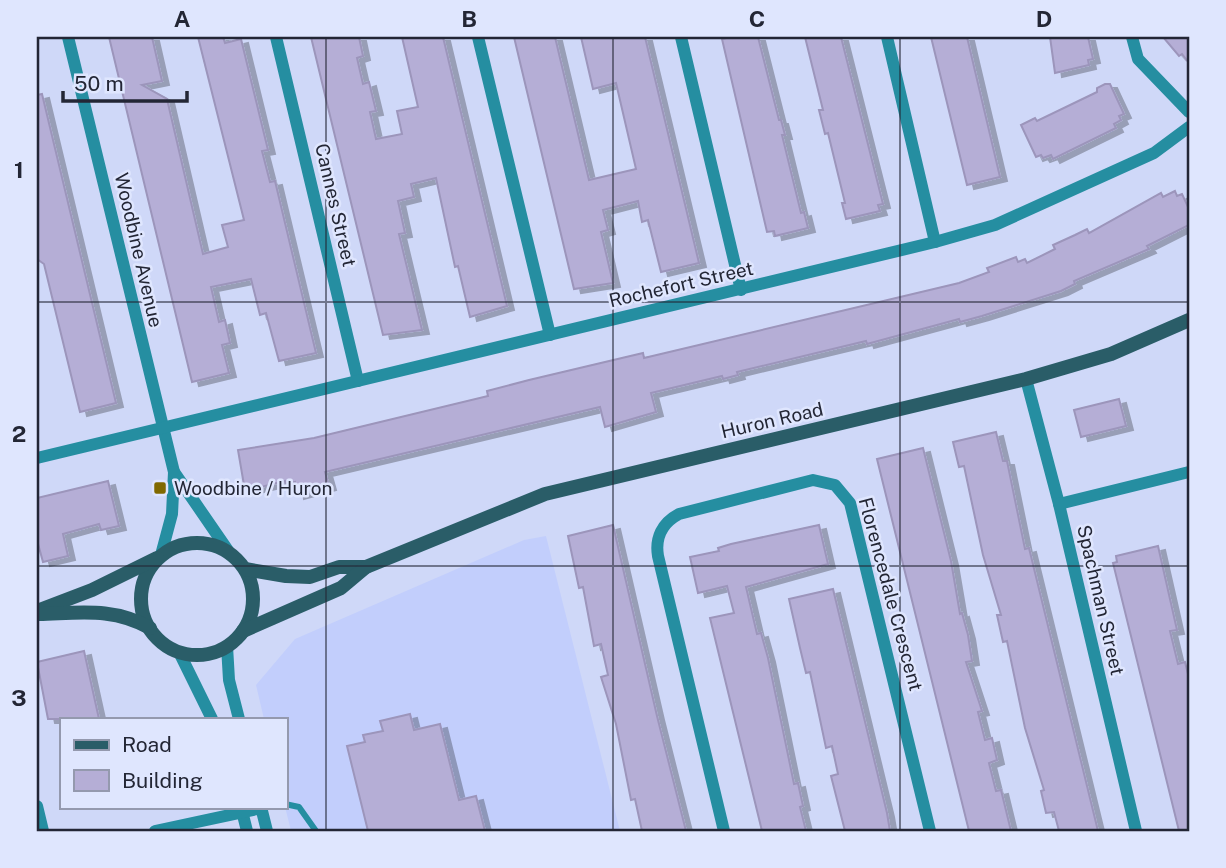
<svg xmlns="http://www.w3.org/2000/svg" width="1226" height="868" viewBox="0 0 1226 868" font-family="'Public Sans',sans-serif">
<defs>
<filter id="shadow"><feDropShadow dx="7" dy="4" stdDeviation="0" flood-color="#0004"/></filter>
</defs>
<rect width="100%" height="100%" fill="#cfd8f8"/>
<polygon fill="#c2cefc" points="546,536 620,831 291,831 285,807 285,719 264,719 256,685 295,639 524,540"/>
<g fill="#b5aed6" stroke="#9c95bb" stroke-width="2" filter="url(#shadow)">
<polygon points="109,37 152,37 162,81 142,85 167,99 203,254 228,247 222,225 244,220 198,37 223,37 225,43 241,39 268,150 262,151 270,182 275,181 316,353 279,361 266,313 260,315 251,279 211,287 219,322 225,320 230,343 222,345 229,373 192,382"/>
<polygon points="311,37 359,37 363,56 357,58 363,84 369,82 376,111 370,112 376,139 402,134 397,111 418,107 402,37 443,37 507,306 470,317 458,266 455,267 436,178 411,184 414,197 398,201 405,233 399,234 422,330 383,335"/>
<polygon points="514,37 555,37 589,180 636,169 616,83 593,89 581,37 645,37 699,263 661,272 648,220 642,222 638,201 603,210 608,230 601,232 613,283 574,289"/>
<polygon points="731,37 758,37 779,120 781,120 785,135 782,135 801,213 804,212 808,228 775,236 774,231 767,232 722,39"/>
<polygon points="805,37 841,37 883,204 878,205 880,211 846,219 842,203 845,203 828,133 825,134 819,110 823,110"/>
<polygon points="931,37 967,37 1000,177 967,185"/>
<polygon points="1050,37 1088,37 1093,59 1088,60 1089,65 1055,73"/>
<polygon points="1163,37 1189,37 1189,63 1182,54 1179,56"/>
<polygon points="1105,84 1110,84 1124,114 1119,116 1121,120 1114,124 1116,128 1053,159 1051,155 1043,158 1041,155 1036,157 1021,125 1035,118 1037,121 1097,92 1097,88"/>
<polygon points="42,94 116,403 80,412 44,264 37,259 37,95"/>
<polygon points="1175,191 1177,196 1182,194 1189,209 1189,225 1147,246 1149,249 1074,281 1075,284 1061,291 982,316 960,322 959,319 867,344 866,341 737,372 738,375 723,379 722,376 651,393 656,412 605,427 600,407 325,472 329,486 297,495 295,482 286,484 285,481 245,491 238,450 314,438 488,396 487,391 529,380 643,353 644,358 959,283 989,272 987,268 1016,257 1018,262 1025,259 1027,263 1055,249 1053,245 1075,235 1087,229 1089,233 1161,193 1163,197"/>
<polygon points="1119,399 1126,426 1081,437 1074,410"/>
<polygon points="996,432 1003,461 1007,461 1025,549 1029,548 1098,831 1059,831 1054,812 1046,813 1041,791 1044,790 1025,728 1007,641 1003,642 997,615 1001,615 983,555 964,466 959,467 953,442"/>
<polygon points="923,448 951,561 960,614 962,613 968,635 972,661 966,662 982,711 978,712 985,740 992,738 997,760 989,763 996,791 1001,790 1011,831 969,831 877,459"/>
<polygon points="108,481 119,526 101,530 99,524 63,534 68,556 43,562 37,540 37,498"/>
<polygon points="613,525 657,716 686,831 642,831 635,799 631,800 616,724 601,677 608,675 601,644 594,646 583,587 579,588 568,536"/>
<polygon points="819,525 828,564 746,587 757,634 761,633 768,658 794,784 798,783 803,806 800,807 806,831 762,831 710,618 734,613 727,586 698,593 690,557 719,551 718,548 731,544"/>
<polygon points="1158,546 1177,630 1170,631 1178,664 1185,662 1189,678 1189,831 1179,831 1113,563 1117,562 1116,556"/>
<polygon points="833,589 887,813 890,831 845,831 831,776 838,774 832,746 826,748 810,672 806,673 800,648 789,599"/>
<polygon points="84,651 99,719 48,719 37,662"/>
<polygon points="410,714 414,730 440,724 459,800 476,796 485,831 368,831 347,746 365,742 363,735 383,731 380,721"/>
</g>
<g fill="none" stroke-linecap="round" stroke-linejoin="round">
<polyline stroke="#258ea1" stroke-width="6" points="285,804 299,807 316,831"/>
<g stroke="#258ea1" stroke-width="12">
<polyline points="68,37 174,472 172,514 161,555"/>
<polyline points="276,37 358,381"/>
<polyline points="478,37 550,335"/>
<polyline points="681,37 741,290"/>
<polyline points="887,37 935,242"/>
<polyline points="1132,37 1138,59 1189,112"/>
<polyline points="1026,379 1059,504 1136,831"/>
<polyline points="37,458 935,242 995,225 1154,153 1189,127"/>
<polyline points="174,472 229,552"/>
<polyline points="1059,504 1189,472"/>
<polyline points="227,646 229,680 239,719"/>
<polyline points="179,652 212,719"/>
<polyline points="37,806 43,831"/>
<polyline points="241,807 247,831"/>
<polyline points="261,807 267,831"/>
<polyline points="155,831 262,808"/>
<path d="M724,831L658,556C655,538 662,523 679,514L813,480L835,485L850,503L930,831"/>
</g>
<g stroke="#2a5d68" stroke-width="14">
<circle cx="197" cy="599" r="56"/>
<polyline points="245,569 286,576 310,577 339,567 366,567"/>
<polyline points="37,611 92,590 157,558"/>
<path d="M39,614C80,613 113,607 150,628"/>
<polyline points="243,631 341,588 366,567 545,494 1026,379 1111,354 1189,320"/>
</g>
</g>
<path fill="none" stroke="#232635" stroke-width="2" stroke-opacity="0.55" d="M326,37V831M613,37V831M900,37V831M37,302H1189M37,566H1189"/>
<rect fill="#806900" stroke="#dfe6fe" stroke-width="2.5" x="153" y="481" width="14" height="14" rx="3.5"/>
<g text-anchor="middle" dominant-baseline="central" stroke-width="5" stroke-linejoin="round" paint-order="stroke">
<g font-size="19" fill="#232635" stroke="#dfe6fe">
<text transform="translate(336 205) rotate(77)">Cannes Street</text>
<text transform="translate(139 250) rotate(77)">Woodbine Avenue</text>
<text transform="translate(681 284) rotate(-13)">Rochefort Street</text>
<text transform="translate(772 420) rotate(-13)">Huron Road</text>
<text transform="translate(891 594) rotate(75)">Florencedale Crescent</text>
<text transform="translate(1101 600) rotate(77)">Spachman Street</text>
</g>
<g font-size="19" fill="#232635" stroke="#dfe6fe" text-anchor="start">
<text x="174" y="488">Woodbine / Huron</text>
</g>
</g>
<rect width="1226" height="868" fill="none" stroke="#dfe6fe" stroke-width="77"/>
<rect x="60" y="718" width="228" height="91" fill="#dfe6fe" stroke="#9499ae" stroke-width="2"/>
<rect x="74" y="740" width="35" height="10" fill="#2a5d68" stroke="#9499ae" stroke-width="2"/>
<text x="122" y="752" font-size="21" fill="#232635">Road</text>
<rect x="74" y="770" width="35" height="21" fill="#b5aed6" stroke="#9499ae" stroke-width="2"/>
<text x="122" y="788" font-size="21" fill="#232635">Building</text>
<path d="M63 91v10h124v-10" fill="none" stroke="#232635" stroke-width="3.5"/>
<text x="74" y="91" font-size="21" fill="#232635" stroke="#dfe6fe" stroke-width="5" paint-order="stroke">50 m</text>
<rect x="38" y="38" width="1150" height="792" fill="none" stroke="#232635" stroke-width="2.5"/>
<g font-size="23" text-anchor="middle" font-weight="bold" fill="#232635">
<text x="182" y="27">A</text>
<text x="469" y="27">B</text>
<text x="757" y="27">C</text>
<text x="1044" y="27">D</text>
<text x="19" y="178">1</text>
<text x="19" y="442">2</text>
<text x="19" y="706">3</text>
</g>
</svg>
